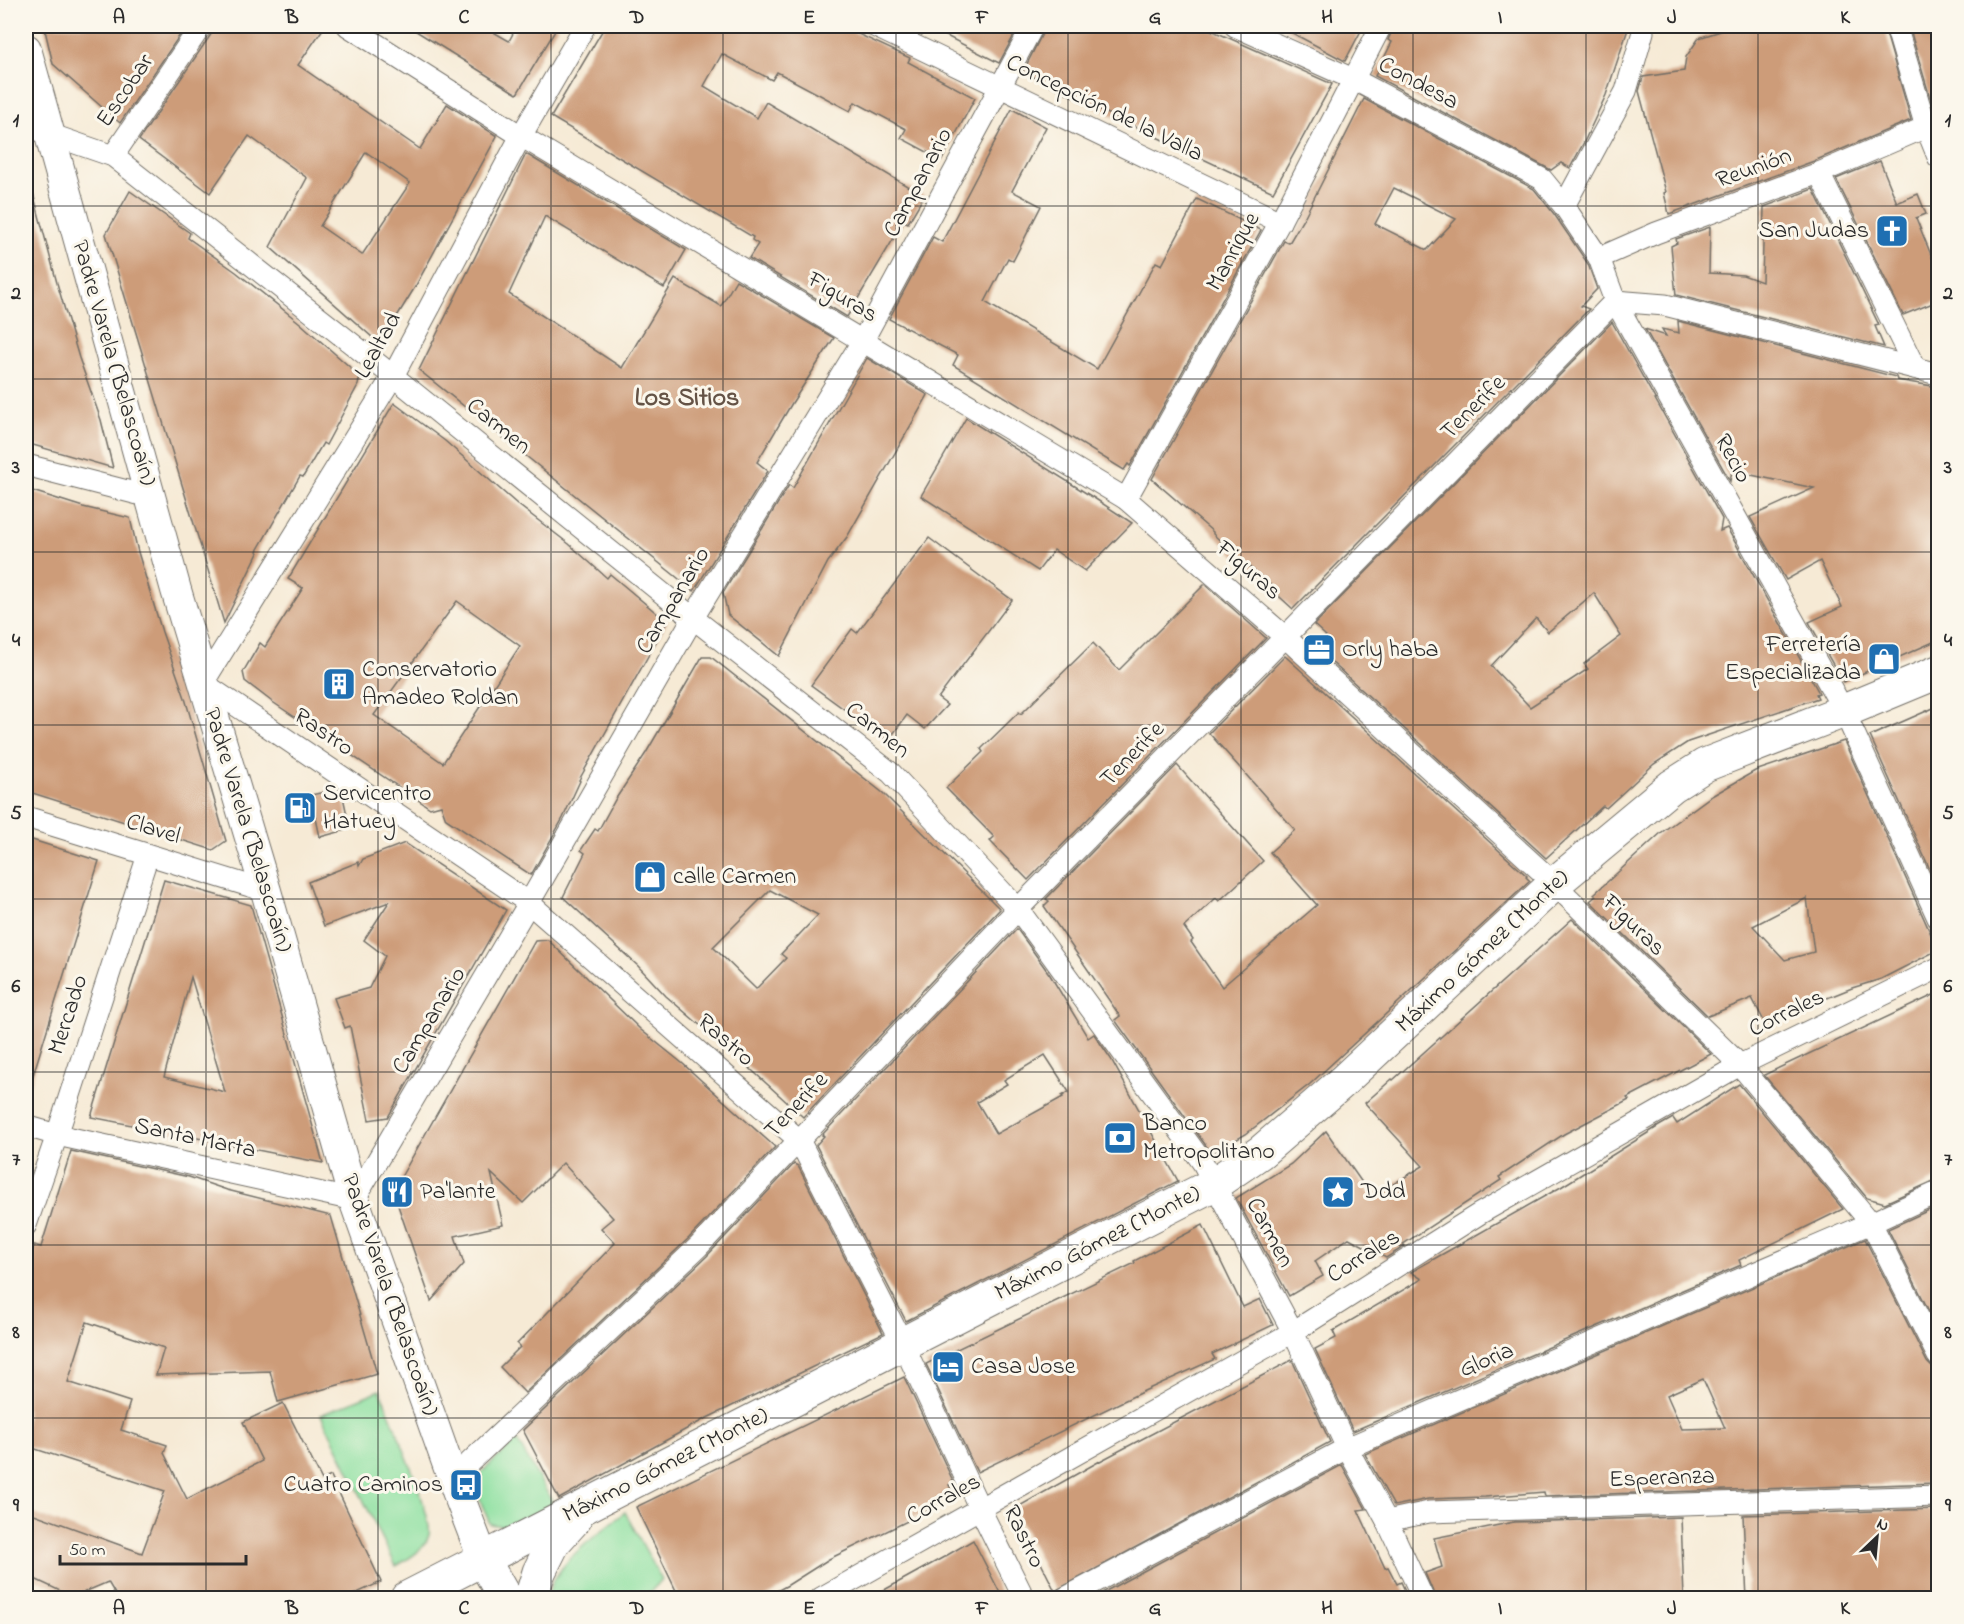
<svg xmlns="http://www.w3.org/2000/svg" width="1964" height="1624" viewBox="0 0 1964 1624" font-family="'Indie Flower',sans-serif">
<rect width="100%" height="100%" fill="#fbf7ec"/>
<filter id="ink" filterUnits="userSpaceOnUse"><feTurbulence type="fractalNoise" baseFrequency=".0167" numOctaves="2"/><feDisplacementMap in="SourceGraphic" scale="12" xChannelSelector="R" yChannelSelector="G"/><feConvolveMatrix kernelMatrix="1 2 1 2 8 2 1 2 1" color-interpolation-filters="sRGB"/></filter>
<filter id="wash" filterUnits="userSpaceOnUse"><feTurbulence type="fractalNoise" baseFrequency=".008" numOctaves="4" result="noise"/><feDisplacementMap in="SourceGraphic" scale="24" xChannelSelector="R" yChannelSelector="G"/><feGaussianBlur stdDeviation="1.35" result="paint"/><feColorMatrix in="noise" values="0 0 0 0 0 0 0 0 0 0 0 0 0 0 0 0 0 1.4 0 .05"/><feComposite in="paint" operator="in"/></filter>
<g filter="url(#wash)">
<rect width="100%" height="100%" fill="#f6ead5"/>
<g fill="#8de0a0" stroke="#5c8666" stroke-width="1.5">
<path d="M380,1390C389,1413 434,1517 429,1535C424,1551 408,1559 396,1566L321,1415Z"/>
<polygon points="517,1440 556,1508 521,1529 490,1524 472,1481"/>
<path d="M625,1512L662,1580L644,1598H547C556,1560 597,1536 625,1512Z"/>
</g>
<g id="blocks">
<g fill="#cd9c79" fill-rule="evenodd">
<polygon points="44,26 186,26 120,123 53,64"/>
<path d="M214,26H325L298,65L420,149L447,104L497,136L415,287L380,344L270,247L307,178L249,136L210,193L139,140L212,33ZM366,152L410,183L362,255L320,226Z"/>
<polygon points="408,26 483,26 509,41 517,26 558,26 517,94"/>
<polygon points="605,26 841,26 910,58 908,62 975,98 942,160 901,138 906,129 855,102 850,111 777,72 772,80 722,54 704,86 757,118 766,102 924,196 908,223 904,221 847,317 749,258 758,244 752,240 753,237 551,117"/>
<polygon points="902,26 1019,26 999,63 927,26 922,35"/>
<polygon points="1046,26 1202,26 1332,84 1273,192 1127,123 1023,72"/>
<polygon points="1279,26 1367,26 1366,28 1363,27 1345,61"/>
<polygon points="1394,26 1629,26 1606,95 1584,142 1570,168 1561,163 1551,170 1375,76 1392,42 1388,40"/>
<polygon points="1736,26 1884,26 1911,120 1814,161 1669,214 1664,193 1666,192 1639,91 1643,77 1684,71 1686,57 1699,38"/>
<polygon points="1909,26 1938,26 1938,109 1934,111"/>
<path d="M1364,99L1534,189L1554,214L1588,264L1597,289L1581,306L1589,309L1293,609L1270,588L1272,586L1233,553L1213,534V532L1152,479L1284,241L1289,243L1305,216ZM1394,188L1456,219L1427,250L1375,224Z"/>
<polygon points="1012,109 1046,127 1012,191 1041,206 1013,261 1008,258 985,302 1097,369 1156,262 1162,265 1197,199 1261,230 1130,466 1128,464 1124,470 953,365 958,355 889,319 933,237 942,242"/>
<polygon points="526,154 686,250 664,288 545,216 509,294 622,368 675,279 721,306 736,280 834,338 792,403 757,462 768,471 694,591 419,370"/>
<polygon points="1880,161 1897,203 1918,194 1926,214 1916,218 1938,272 1938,301 1903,315 1836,179"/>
<polygon points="32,189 57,283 79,358 101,420 113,468 26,443 26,190"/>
<polygon points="1813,189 1879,325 1875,326 1884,347 1676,295 1671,246 1677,243 1676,239 1710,227 1709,273 1743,275 1762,282 1764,207"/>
<polygon points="130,191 190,233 188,238 236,272 300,323 360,376 358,385 326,445 323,443 303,477 300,476 257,551 258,553 224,623 106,234"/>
<polygon points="1678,321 1896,377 1897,380 1938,387 1938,640 1843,682 1809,622 1842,607 1820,561 1786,580 1750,517 1814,488 1732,471 1730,481 1645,329 1666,336 1662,329 1679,333"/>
<path d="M1612,322L1722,519L1720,531L1727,528L1819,693L1816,694L1818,698L1688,742L1654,764L1606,808L1603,806L1546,858L1315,647L1326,636L1314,625ZM1594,593L1621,636L1584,664L1588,669L1530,707L1491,666L1536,618L1548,632Z"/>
<polygon points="867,358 928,395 847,537 828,562 779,656 728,615 723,593 789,485 793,488"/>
<path d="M394,403L445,441L517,504L569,544L607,578L610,574L667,622L579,780L580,781L563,818L531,875L446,819L441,805L430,808L271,701L245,681L243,672L260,643L265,647L303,588L288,579ZM457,601L520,646L443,763L374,715Z"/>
<polygon points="966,418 1094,498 1132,523 1085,571 1054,550 1038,571 921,496"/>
<polygon points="26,489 83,507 130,518 138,552 162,632 185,698 226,841 213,850 26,791"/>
<polygon points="929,538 1012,600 938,698 947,705 925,729 907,715 888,741 811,685 852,629 857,633"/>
<polygon points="1205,584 1266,638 1028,880 990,841 994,837 946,788 983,752 981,749 1019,712 1021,714 1093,643 1119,670"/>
<polygon points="1285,656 1527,876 1526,877 1530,881 1310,1084 1246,1134 1212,1154 1115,1020 1120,1016 1044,906 1049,901 1046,899 1177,765 1263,861 1219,901 1216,898 1184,927 1193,940 1191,942 1222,987 1317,905 1270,852 1295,830 1209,733"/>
<path d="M702,657H711L883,793L1000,909L803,1117L743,1062L666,996L638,966L563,897L585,853L581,850L595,829L598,831L615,800L646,753ZM770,890L818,915L781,954L786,958L756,989L713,947Z"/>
<polygon points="1938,706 1938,885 1937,885 1870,736"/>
<path d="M1844,741L1938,950L1881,979L1852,988L1765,1023L1752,998L1708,1016L1590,901L1596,896L1594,894L1662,832L1710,797L1755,771ZM1807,898L1814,952L1785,960L1753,926Z"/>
<polygon points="338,789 342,792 350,829 320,837 311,795"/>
<polygon points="26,838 99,861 30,1085 26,1084"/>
<polygon points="405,843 506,910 388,1117 369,1120 350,1026 345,1028 334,998 369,988 385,956 364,940 389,902 324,926 308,882 358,862 359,866 363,859"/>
<path d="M164,880L251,905L323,1163L91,1117ZM191,977L225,1092L164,1077Z"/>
<polygon points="1572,919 1711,1054 1627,1098 1629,1100 1564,1134 1499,1177 1501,1180 1403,1244 1405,1246 1386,1258 1349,1238 1315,1261 1323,1276 1289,1296 1236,1198 1291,1164 1326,1131 1372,1197 1423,1166 1365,1103 1392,1079 1393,1080"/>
<path d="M1017,929L1050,975L1088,1038L1094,1034L1111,1059L1178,1181L906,1321L816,1145L824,1136L822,1135ZM1045,1055L1069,1092L1062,1096L1063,1097L996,1134L977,1102L1007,1084L1004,1080Z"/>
<polygon points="548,940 641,1030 682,1063 775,1147 689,1238 525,1393 500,1367 520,1347 517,1344 615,1243 601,1228 613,1218 563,1163 523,1203 491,1173 503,1225 455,1236 464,1264 431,1301 393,1191 535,941"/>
<polygon points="1938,993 1938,1179 1885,1203 1867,1198 1764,1075"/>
<polygon points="1739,1084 1843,1209 1739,1260 1741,1265 1353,1431 1315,1349 1336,1338 1333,1331 1422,1279 1411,1272 1418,1268 1561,1187 1659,1126 1673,1118 1677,1124"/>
<polygon points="71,1151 189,1177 227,1190 331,1216 377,1374 278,1402 270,1371 156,1375 164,1348 87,1322 68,1382 130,1402 121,1430 167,1445 164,1453 187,1499 262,1461 243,1422 283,1403 322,1480 331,1476 381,1582 344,1599 118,1599 108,1582 73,1597 26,1575 26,1511 142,1553 165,1491 26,1446 26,1273 34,1245 41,1247"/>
<polygon points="794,1164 798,1166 883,1333 703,1420 559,1499 523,1430 707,1256"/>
<polygon points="1938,1206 1938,1329 1888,1229"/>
<polygon points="1203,1225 1243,1307 1260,1299 1273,1325 1212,1354 1215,1359 1144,1391 977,1472 926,1364 1135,1263 1134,1261"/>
<path d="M1865,1239L1927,1362L1932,1367L1938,1369V1483L1545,1496L1544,1492L1485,1497L1428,1499L1394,1506L1365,1454ZM1703,1379L1725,1428L1682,1429L1667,1395Z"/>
<polygon points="1292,1360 1330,1442 1055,1591 1014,1509 1100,1461"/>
<polygon points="904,1377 954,1483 949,1485 955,1498 829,1559 788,1585 762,1599 680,1599 636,1507"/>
<polygon points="1342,1465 1366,1509 1358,1510 1385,1568 1388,1567 1397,1584 1401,1582 1409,1599 1091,1599"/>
<polygon points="1938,1509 1938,1599 1747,1599 1743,1515"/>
<polygon points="1681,1517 1684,1599 1436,1599 1425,1573 1442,1567 1434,1538 1514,1522"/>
<polygon points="973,1540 1003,1599 868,1599 944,1557"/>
</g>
</g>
</g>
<g filter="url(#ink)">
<use href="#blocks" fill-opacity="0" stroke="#726e66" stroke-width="1.5"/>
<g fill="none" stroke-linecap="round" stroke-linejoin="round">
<defs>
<g id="street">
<polyline points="348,26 521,136 1126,499 1284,636 1542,872 1740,1065 1871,1223 1938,1356"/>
<polyline points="585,26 521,136 393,376 203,683 529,903 799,1140 903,1344 980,1509 1024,1598"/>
<polyline points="874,26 1280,222"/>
<polyline points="1235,26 1353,79 1542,179 1564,206 1599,258 1615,301 1844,711 1938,918"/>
<polyline points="1896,26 1926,127 1938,157"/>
<polyline points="26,126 113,156 393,376 693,618 891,773 1018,909 1203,1163 1293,1332 1347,1448 1387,1521 1423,1598"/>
<polyline points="113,156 201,26"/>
<polyline points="1819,173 1915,368"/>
<polyline points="1564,206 1626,91 1643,32 1642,26"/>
<polyline points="1599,258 1656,233 1819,173 1926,127"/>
<polyline points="26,465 150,497"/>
<polyline points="1126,499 1280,222 1381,26"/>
<polyline points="26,817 266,891"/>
<polyline points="26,1126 57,1135 354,1200 529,903 693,618 863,340 1033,26"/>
<polyline points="26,1225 57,1135 148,855"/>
<polyline points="453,1478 698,1247 1018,909 1615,301 1665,305 1938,374"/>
<polyline points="1387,1521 1429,1512 1938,1496"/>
<polyline points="821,1598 1293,1332 1479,1214 1740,1065 1938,968"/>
<polyline points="1065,1598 1347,1448 1871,1223 1938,1192"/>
</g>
<polyline id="secondary" points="26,49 176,590 266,891 354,1200 457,1491 484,1561"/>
<g id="primary">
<polyline points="484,1561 505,1598"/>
<polyline points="407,1598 1214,1184 1261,1152 1340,1084 1554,884 1672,786 1705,765 1844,711 1938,672"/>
<polyline points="531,1598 539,1572 554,1542 575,1519"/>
</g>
</defs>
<use href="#street" stroke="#726e66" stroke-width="23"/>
<use href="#secondary" stroke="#726e66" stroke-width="32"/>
<use href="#primary" stroke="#726e66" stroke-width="35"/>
<use href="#street" stroke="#fff" stroke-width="21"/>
<use href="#secondary" stroke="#fff" stroke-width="30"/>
<use href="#primary" stroke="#fff" stroke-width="33"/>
</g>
</g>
<path fill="none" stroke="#2b2b2b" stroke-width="1.5" stroke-opacity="0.55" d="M206,26V1598M378,26V1598M551,26V1598M723,26V1598M896,26V1598M1068,26V1598M1241,26V1598M1413,26V1598M1586,26V1598M1758,26V1598M26,206H1938M26,379H1938M26,552H1938M26,725H1938M26,899H1938M26,1072H1938M26,1245H1938M26,1418H1938"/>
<defs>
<symbol id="church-square" viewBox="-11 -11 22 22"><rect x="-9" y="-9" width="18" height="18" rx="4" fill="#1f6fb2" stroke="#fbf7ec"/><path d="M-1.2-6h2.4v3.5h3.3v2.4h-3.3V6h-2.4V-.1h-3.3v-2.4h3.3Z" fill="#fff"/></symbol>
<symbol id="office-square" viewBox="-11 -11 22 22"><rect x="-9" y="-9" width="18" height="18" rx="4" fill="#1f6fb2" stroke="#fbf7ec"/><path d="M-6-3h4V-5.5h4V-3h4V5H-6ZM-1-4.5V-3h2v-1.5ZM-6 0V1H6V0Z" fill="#fff"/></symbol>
<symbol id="shop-square" viewBox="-11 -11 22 22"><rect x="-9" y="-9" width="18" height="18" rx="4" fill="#1f6fb2" stroke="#fbf7ec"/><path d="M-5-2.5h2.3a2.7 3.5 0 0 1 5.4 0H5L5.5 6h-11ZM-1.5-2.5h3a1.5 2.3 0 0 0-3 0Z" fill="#fff"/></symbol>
<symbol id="building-square" viewBox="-11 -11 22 22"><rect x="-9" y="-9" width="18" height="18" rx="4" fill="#1f6fb2" stroke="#fbf7ec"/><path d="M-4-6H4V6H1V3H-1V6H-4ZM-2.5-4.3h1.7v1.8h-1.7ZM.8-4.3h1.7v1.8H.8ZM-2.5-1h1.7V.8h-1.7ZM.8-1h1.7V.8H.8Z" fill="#fff"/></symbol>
<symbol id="fuel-square" viewBox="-11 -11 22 22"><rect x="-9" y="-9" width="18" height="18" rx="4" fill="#1f6fb2" stroke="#fbf7ec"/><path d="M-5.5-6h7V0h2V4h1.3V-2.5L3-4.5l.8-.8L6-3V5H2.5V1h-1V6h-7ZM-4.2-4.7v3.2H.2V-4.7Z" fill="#fff"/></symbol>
<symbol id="bank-square" viewBox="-11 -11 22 22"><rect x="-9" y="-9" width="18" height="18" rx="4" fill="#1f6fb2" stroke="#fbf7ec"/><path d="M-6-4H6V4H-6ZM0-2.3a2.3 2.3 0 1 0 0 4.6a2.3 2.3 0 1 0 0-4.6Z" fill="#fff"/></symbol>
<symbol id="restaurant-square" viewBox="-11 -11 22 22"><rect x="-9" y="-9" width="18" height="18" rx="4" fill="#1f6fb2" stroke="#fbf7ec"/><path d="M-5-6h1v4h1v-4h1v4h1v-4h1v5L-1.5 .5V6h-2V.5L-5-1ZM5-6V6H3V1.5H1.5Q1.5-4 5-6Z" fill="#fff"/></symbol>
<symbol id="sight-square" viewBox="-11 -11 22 22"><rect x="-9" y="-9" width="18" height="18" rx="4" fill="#1f6fb2" stroke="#fbf7ec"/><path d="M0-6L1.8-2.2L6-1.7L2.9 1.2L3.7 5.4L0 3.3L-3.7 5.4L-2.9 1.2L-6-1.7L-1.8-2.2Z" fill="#fff"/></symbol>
<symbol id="hotel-square" viewBox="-11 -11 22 22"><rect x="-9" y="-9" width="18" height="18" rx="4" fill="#1f6fb2" stroke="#fbf7ec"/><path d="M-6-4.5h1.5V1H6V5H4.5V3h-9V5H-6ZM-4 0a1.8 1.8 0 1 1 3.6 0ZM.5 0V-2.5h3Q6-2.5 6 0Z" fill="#fff"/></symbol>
<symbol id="bus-square" viewBox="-11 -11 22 22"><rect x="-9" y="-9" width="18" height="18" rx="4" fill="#1f6fb2" stroke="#fbf7ec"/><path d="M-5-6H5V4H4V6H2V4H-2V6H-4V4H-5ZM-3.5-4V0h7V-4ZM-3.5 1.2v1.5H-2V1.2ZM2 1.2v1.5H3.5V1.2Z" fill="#fff"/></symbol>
</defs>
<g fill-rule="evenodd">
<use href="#church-square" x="1873" y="212" width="38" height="38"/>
<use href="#office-square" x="1300" y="631" width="38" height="38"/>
<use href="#shop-square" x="1865" y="640" width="38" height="38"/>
<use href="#building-square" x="320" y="665" width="38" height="38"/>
<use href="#fuel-square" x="281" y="789" width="38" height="38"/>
<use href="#shop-square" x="631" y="858" width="38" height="38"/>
<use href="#bank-square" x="1101" y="1119" width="38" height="38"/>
<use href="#restaurant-square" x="378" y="1173" width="38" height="38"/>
<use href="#sight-square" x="1319" y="1173" width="38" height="38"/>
<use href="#hotel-square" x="929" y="1348" width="38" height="38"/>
<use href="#bus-square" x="447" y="1466" width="38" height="38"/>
</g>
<g text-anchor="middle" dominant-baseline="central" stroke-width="6" stroke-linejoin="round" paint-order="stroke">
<g font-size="24" fill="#2b2b2b" stroke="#fbf7ec">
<text transform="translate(1418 84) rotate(28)">Condesa</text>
<text transform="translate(126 91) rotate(-56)">Escobar</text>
<text transform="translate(1104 109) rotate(26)">Concepción de la Valla</text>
<text transform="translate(1754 169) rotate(-20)">Reunión</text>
<text transform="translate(919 183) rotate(-62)">Campanario</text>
<text transform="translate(1234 252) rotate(-61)">Manrique</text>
<text transform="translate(842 298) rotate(31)">Figuras</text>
<text transform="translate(379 346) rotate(-61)">Lealtad</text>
<text transform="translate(113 363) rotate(74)">Padre Varela (Belascoaín)</text>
<text transform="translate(1474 408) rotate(-45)">Tenerife</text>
<text transform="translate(498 427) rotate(39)">Carmen</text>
<text transform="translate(1732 459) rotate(61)">Recio</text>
<text transform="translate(1248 571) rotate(41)">Figuras</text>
<text transform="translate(674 601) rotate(-59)">Campanario</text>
<text transform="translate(877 731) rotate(39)">Carmen</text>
<text transform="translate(323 733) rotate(34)">Rastro</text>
<text transform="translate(1133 755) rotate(-46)">Tenerife</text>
<text transform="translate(153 830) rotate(17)">Clavel</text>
<text transform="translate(247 830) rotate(73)">Padre Varela (Belascoaín)</text>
<text transform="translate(1633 926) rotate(44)">Figuras</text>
<text transform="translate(1483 952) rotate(-43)">Máximo Gómez (Monte)</text>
<text transform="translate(1787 1014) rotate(-26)">Corrales</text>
<text transform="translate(69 1015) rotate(-72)">Mercado</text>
<text transform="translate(430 1021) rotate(-59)">Campanario</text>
<text transform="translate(725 1041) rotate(41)">Rastro</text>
<text transform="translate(797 1106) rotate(-47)">Tenerife</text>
<text transform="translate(195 1139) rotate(12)">Santa Marta</text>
<text transform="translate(1269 1233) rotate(62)">Carmen</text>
<text transform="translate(1098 1244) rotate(-27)">Máximo Gómez (Monte)</text>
<text transform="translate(1364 1257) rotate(-32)">Corrales</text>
<text transform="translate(389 1295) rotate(71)">Padre Varela (Belascoaín)</text>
<text transform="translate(1487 1361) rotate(-23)">Gloria</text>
<text transform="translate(666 1466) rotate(-27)">Máximo Gómez (Monte)</text>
<text transform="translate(1662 1479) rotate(-2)">Esperanza</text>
<text transform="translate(944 1500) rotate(-29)">Corrales</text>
<text transform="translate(1023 1537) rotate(64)">Rastro</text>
</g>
<g font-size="24" fill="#2b2b2b" stroke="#fbf7ec" text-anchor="start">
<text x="1869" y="231" text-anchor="end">San Judas</text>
<text x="1861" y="645" text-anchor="end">Ferretería<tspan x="1861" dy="28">Especializada</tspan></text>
<text x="1342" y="650">Orly haba</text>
<text x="362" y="670">Conservatorio<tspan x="362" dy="28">Amadeo Roldan</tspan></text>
<text x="323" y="794">Servicentro<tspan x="323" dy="28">Hatuey</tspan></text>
<text x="673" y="877">calle Carmen</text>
<text x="1143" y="1124">Banco<tspan x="1143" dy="28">Metropolitano</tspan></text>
<text x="420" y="1192">Pa'lante</text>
<text x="1361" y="1192">Ddd</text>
<text x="971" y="1367">Casa Jose</text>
<text x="443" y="1485" text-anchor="end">Cuatro Caminos</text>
</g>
<g font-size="26" font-weight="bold" fill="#645346" stroke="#fbf7ec">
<text x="687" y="399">Los Sitios</text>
</g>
</g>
<rect width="1964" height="1624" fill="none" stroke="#fbf7ec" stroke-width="66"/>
<g transform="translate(1877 1537) rotate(26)" stroke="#fbf7ec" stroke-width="4.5" paint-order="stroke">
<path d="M0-4.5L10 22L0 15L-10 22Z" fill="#2b2b2b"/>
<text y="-9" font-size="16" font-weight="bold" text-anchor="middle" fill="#2b2b2b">N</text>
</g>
<path d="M60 1555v9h186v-9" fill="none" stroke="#2b2b2b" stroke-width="3"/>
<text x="69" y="1555" font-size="18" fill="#2b2b2b" stroke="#fbf7ec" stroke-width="4.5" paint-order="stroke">50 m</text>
<rect x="33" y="33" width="1898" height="1558" fill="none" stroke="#2b2b2b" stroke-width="2"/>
<g font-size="20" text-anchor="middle" font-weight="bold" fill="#2b2b2b">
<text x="119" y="23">A</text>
<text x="292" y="23">B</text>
<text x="464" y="23">C</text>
<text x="637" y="23">D</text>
<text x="809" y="23">E</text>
<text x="982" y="23">F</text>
<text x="1155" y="23">G</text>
<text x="1327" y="23">H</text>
<text x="1500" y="23">I</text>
<text x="1672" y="23">J</text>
<text x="1845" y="23">K</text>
<text x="16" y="126">1</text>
<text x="1948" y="126">1</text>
<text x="16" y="299">2</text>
<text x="1948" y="299">2</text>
<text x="16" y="473">3</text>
<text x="1948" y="473">3</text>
<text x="16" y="646">4</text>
<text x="1948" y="646">4</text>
<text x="16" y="819">5</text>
<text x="1948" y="819">5</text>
<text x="16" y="992">6</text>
<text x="1948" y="992">6</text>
<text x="16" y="1165">7</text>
<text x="1948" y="1165">7</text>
<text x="16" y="1338">8</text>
<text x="1948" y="1338">8</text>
<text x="16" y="1511">9</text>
<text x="1948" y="1511">9</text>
<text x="119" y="1614">A</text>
<text x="292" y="1614">B</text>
<text x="464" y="1614">C</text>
<text x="637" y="1614">D</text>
<text x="809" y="1614">E</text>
<text x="982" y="1614">F</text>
<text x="1155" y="1614">G</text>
<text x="1327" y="1614">H</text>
<text x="1500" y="1614">I</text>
<text x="1672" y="1614">J</text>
<text x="1845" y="1614">K</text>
</g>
</svg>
